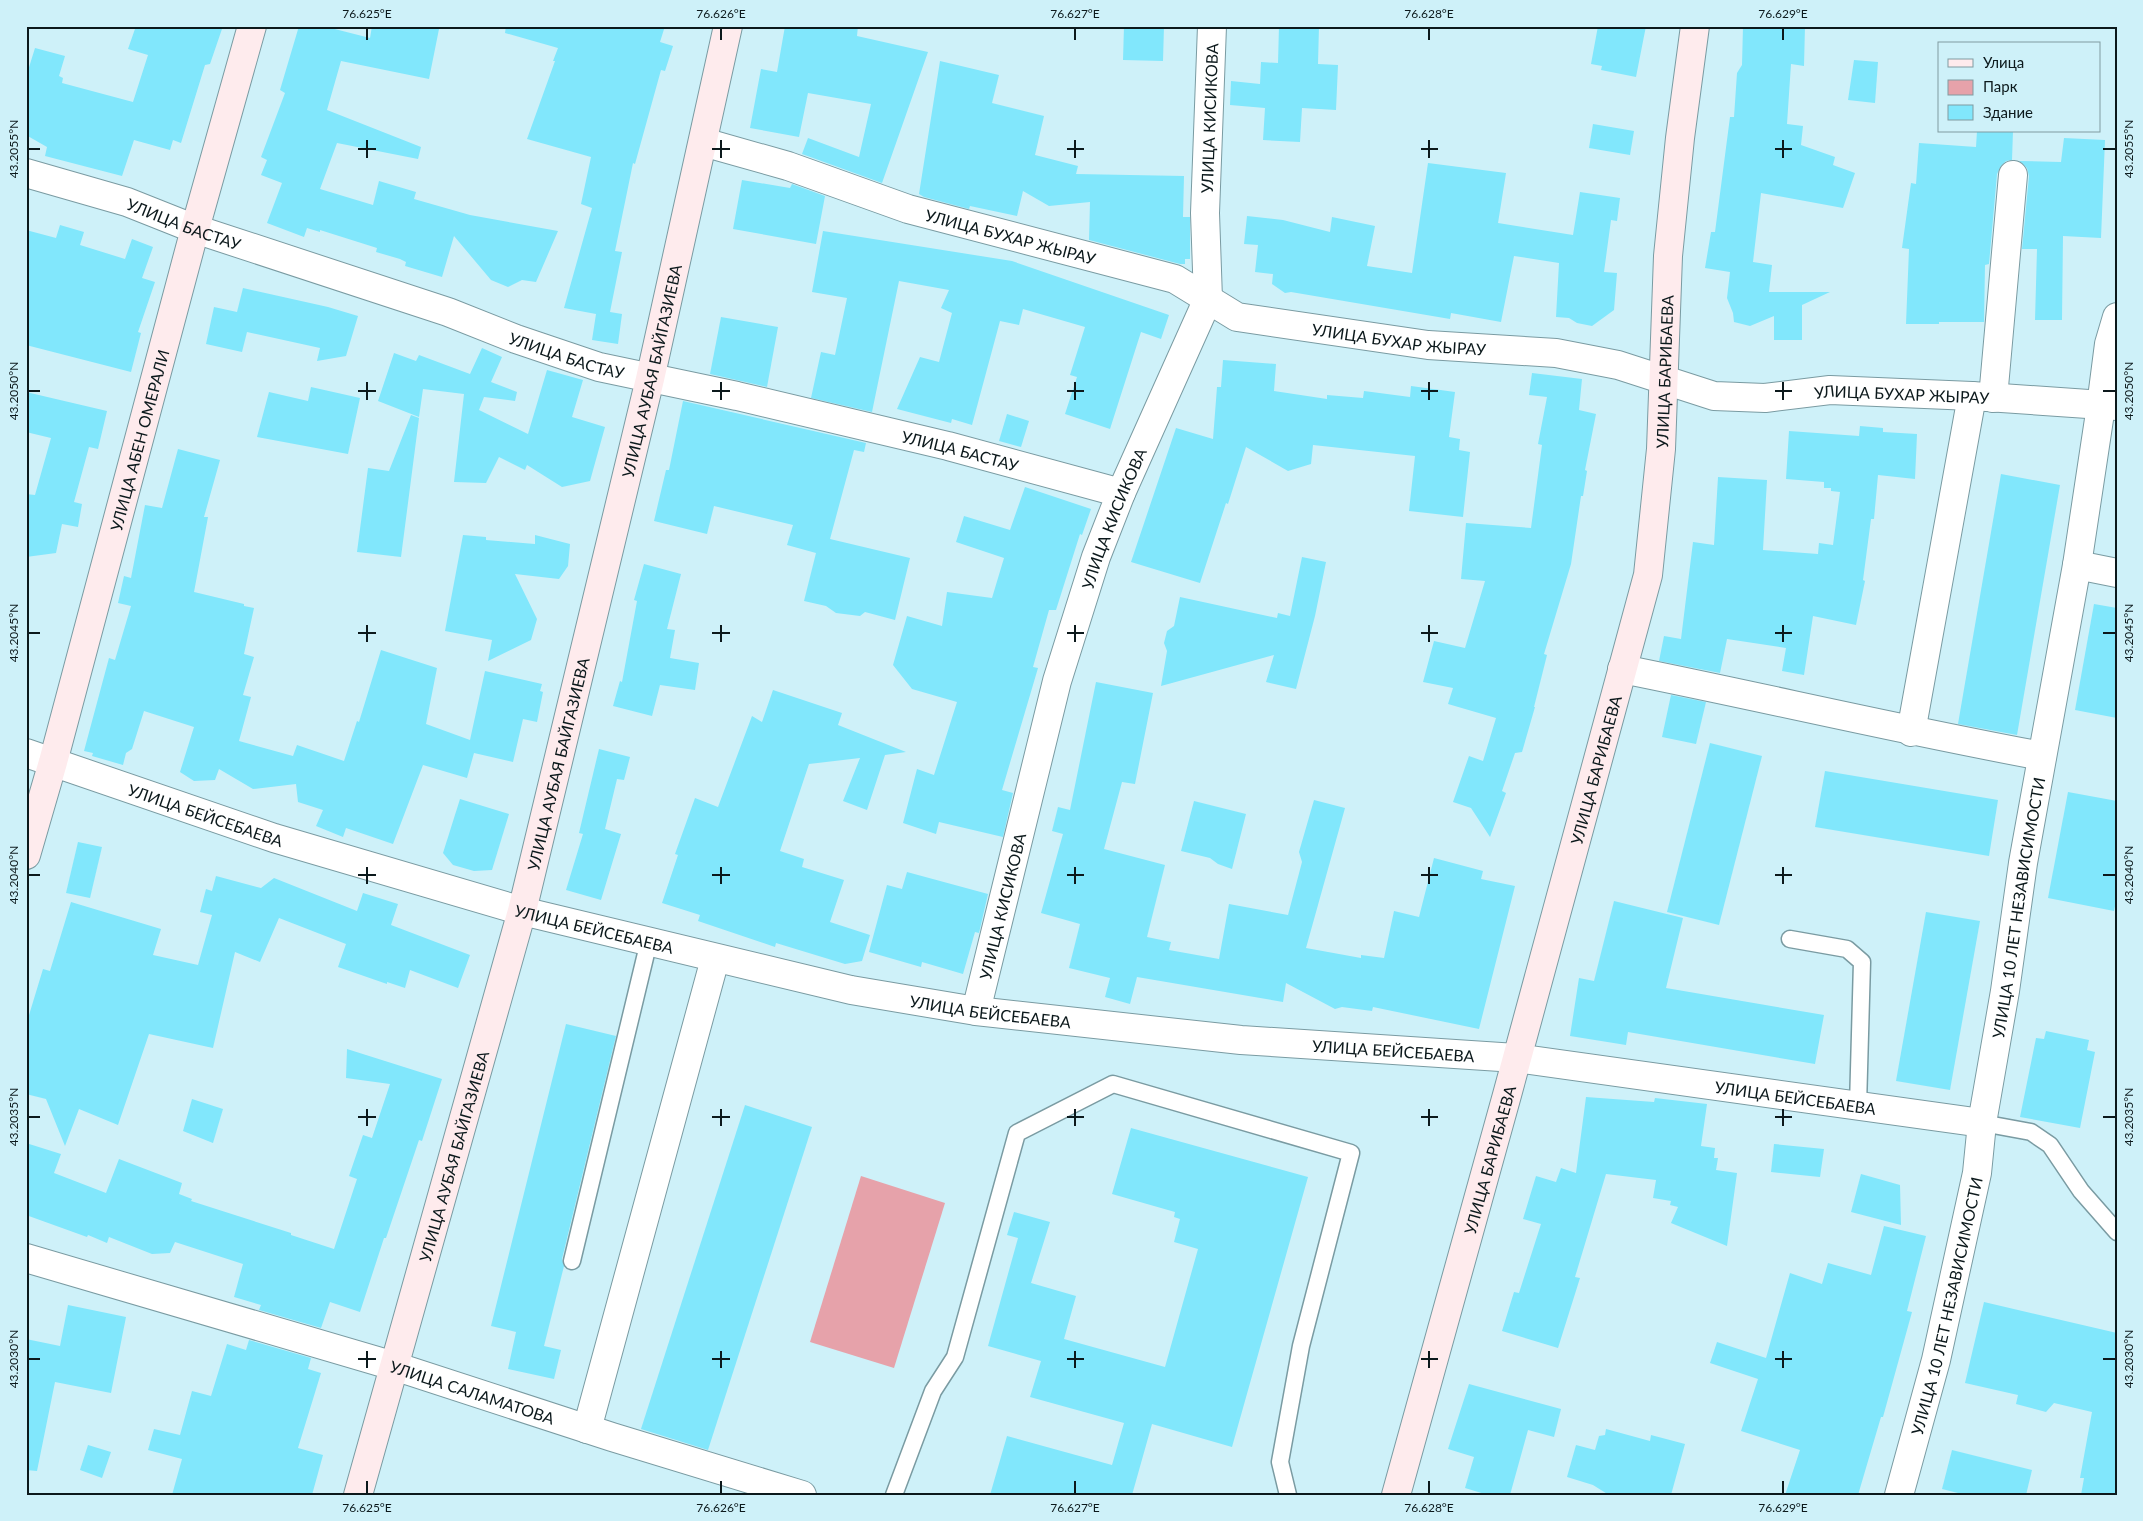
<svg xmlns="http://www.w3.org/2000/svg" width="2143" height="1521" viewBox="0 0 2143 1521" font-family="Lato,sans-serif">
<rect width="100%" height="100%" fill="#cef1f9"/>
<polygon fill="#e6a2aa" points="861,1176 945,1203 894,1368 810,1342"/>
<g fill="#81e7fc">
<polygon points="136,26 223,26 210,64 205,65 181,143 173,140 170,150 134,140 122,176 45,156 47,147 26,135 26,77 35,48 65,56 59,76 63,78 62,83 133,102 148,55 128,49"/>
<polygon points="299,26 323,26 370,38 372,26 427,26 439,29 429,79 341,61 327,110 421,147 418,159 337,143 320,189 373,205 379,181 416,192 414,199 470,215 558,231 536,282 522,280 508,287 491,280 454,236 442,277 405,266 406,262 400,259 376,252 377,248 320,230 320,232 307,228 304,237 267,223 282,183 261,175 267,160 261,157 285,93 280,90"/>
<polygon points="506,26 665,26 660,42 673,46 665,71 661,70 635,164 633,163 615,251 622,252 610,312 622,314 618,344 592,340 596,314 564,308 592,208 581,204 591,157 527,139 555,61 553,61 558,48 505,33"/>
<polygon points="785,26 858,26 857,36 928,52 882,183 802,154 808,138 859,157 871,104 808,93 799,137 750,128 761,69 777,72"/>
<polygon points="1124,26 1164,26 1163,61 1123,60"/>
<polygon points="1279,26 1319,26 1318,64 1338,65 1336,110 1302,108 1300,142 1263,140 1265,108 1230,105 1231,81 1260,84 1261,62 1278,63"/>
<polygon points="1598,26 1646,26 1636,77 1601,70 1602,66 1591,64"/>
<polygon points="1743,26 1805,26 1804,66 1791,64 1787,124 1803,126 1801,145 1835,157 1833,165 1855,173 1843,208 1761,193 1753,262 1772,265 1769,292 1830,292 1802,305 1802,340 1774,340 1774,316 1750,326 1734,322 1733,313 1727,298 1730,272 1705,268 1711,232 1715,232 1730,117 1734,117 1737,73 1742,65"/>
<polygon points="1854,60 1878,62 1875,103 1848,100"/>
<polygon points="940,61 999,75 992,103 1044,116 1035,155 1078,166 1076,174 1184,176 1183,217 1190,217 1190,259 1185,259 1185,264 1180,264 1089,240 1090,202 1049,206 1023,191 1017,216 970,206 969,209 924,197 919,194"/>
<polygon points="1593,124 1634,131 1630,155 1589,148"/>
<polygon points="1977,131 2013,131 2012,160 2006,161 2001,166 1997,174 1989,264 1985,265 1984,322 1939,322 1939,324 1906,324 1909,249 1902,248 1911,183 1916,184 1919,143 1976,147"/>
<polygon points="2064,138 2105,140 2101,238 2063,236 2062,320 2035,320 2037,249 2022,249 2029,176 2027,168 2019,161 2061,162"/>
<polygon points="1428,163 1506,173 1498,223 1573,235 1580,192 1620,198 1617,221 1611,220 1604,272 1617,273 1614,310 1592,326 1577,323 1569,318 1556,317 1559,263 1514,256 1501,322 1451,313 1450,319 1291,292 1285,293 1272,284 1273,274 1255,272 1258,245 1244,244 1247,216 1283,220 1330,232 1332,217 1375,226 1367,266 1412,273"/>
<polygon points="742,180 790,188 792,184 825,196 816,244 733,229"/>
<polygon points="60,225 84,232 80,245 125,259 132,239 153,247 142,278 155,282 138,332 141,333 131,372 26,345 26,230 56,238"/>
<polygon points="823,231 1012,261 1169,315 1161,339 1141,332 1110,429 1065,414 1077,377 1070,375 1085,327 1023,309 1019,325 1000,321 972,425 952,419 951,423 897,409 920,357 939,362 952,313 941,308 949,290 899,281 872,412 811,398 821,352 835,355 847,298 812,292"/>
<polygon points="243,288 328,307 358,316 346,356 317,361 320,348 247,332 242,352 206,344 214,307 237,312"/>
<polygon points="721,317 778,327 767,387 710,374"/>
<polygon points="482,348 502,357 491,382 517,392 515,401 484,397 479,410 528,434 547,370 583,380 572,417 605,427 590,481 562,487 527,465 525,470 499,457 486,483 454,482 464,394 423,389 419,417 378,401 394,353 416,361 419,355 470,374"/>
<polygon points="1223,360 1276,364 1274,391 1327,399 1327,395 1363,398 1364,391 1410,397 1411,386 1455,392 1449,437 1460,439 1459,450 1470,452 1463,517 1409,511 1415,456 1313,445 1311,464 1288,471 1246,447 1228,504 1226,503 1200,583 1131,562 1176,428 1213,439 1217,387 1221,387"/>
<polygon points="1532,373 1582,379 1579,410 1596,414 1585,470 1587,471 1583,496 1581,496 1571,564 1544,654 1547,655 1534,707 1535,707 1522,752 1515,753 1502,791 1506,793 1490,837 1471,808 1453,802 1469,756 1483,761 1496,718 1448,704 1453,688 1423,682 1434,641 1465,648 1485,581 1461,579 1466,523 1531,528 1542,445 1538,444 1547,397 1529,395"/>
<polygon points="311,387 360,398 348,454 257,437 269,392 308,401"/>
<polygon points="26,392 107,411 98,449 89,447 74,502 82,504 78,527 62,524 56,553 26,557 26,494 35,495 51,438 26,432"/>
<polygon points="683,401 866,443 864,452 854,450 830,539 910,558 895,620 865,612 860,616 836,613 826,606 804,601 816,553 787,545 793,525 714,506 707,534 654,521 666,470 669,470"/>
<polygon points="1007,414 1029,421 1021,447 999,441"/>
<polygon points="411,415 419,418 401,557 357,552 368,468 389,471"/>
<polygon points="1860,426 1883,428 1883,432 1917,434 1915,479 1878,475 1874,519 1871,519 1863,580 1865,581 1856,625 1813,616 1804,675 1782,671 1786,648 1727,639 1720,673 1659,661 1664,636 1681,639 1693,542 1714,545 1718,477 1767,480 1763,550 1818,554 1819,543 1833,545 1840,492 1831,491 1831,488 1824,488 1824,482 1786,479 1789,431 1859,436"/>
<polygon points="178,449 220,460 204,517 208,517 194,592 244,604 244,606 254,608 244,654 254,657 243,695 251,697 239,741 293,756 297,745 344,761 357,721 359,722 381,650 437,668 426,724 470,740 485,671 542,684 540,691 543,692 537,722 523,719 513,762 474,753 467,778 423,765 393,844 346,828 343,837 316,826 323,810 298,802 296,784 253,789 219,769 215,780 194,781 180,772 194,727 144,711 132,749 126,753 123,765 92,756 93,753 84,751 109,658 115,660 131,606 118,603 124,576 131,578 145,505 162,508"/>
<polygon points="2001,474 2060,485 2017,735 1958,724"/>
<polygon points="1025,487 1091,509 1082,535 1080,534 1056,610 1049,610 1033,667 1038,668 1002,790 1013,793 1003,837 939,822 936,834 903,823 917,769 934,775 957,702 912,689 893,665 907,616 942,626 947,592 992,598 1004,558 956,542 964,516 1010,530"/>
<polygon points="463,535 486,537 486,540 535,544 535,535 570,544 568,566 559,579 515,574 537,619 531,640 488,661 492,640 445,631"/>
<polygon points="1302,557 1326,562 1315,616 1296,689 1266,682 1274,655 1161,686 1167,651 1164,643 1167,631 1174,626 1180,597 1277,618 1278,613 1290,616"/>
<polygon points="644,564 681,574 667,629 675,630 670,658 699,663 695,690 660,685 652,716 613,706 620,681 622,682 637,601 634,600"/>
<polygon points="2094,604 2117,608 2117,718 2075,710"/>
<polygon points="1096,682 1153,693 1135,784 1122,782 1104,849 1165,865 1147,937 1171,942 1169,950 1219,959 1229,904 1288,915 1302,862 1299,852 1314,800 1345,808 1306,948 1361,958 1361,955 1384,958 1394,911 1419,917 1434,858 1483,871 1481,879 1515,886 1479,1029 1373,1007 1372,1011 1342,1007 1335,1009 1286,983 1283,1002 1137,977 1130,1004 1105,997 1110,978 1069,968 1080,924 1041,913 1063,834 1052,831 1058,807 1070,810"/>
<polygon points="773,690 842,713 838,725 906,752 885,755 867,810 843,801 860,758 809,764 780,851 804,859 802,867 844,880 830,922 870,935 862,961 845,964 776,943 775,947 698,921 700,915 662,903 678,855 675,854 695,798 718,807 752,716 762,722"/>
<polygon points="1671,695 1706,702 1696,744 1662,737"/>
<polygon points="1710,743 1762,756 1719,925 1667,912"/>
<polygon points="599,749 630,757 624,780 617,779 605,829 621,834 601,900 566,890 583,834 579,833"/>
<polygon points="1825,771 1998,800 1989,856 1815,827"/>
<polygon points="2068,792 2117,801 2117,897 2114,911 2048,898"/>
<polygon points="460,799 509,814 492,870 474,871 453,865 443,853"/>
<polygon points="1194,801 1246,814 1232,869 1218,864 1210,858 1181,851"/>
<polygon points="78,842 102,847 90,898 66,893"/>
<polygon points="907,872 988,894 979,933 975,932 963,974 922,962 921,967 869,952 887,885 902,889"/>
<polygon points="216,876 261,888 274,878 357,911 363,893 398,904 391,925 470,955 458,988 410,970 405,988 387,982 387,984 338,967 346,944 279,918 260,962 235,952 213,1048 149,1034 118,1125 79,1109 65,1146 46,1099 26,1094 26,1025 43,969 50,971 71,902 161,929 153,955 198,965 212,915 200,912 206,889 212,891"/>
<polygon points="1614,901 1683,918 1666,988 1824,1015 1815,1064 1628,1032 1626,1045 1570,1036 1579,978 1594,981"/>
<polygon points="1926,912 1980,921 1950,1090 1896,1081"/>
<polygon points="566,1024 616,1036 562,1259 564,1266 544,1346 561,1350 554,1379 508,1369 516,1332 491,1326"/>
<polygon points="2046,1031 2089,1040 2087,1050 2095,1052 2080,1128 2020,1117 2036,1038 2044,1039"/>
<polygon points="347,1049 442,1079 422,1141 419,1140 386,1238 384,1238 360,1312 330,1302 321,1328 259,1310 261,1305 234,1297 243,1264 175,1242 170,1253 152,1254 109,1237 107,1243 88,1235 87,1237 26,1215 26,1143 61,1154 54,1173 106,1193 119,1159 182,1183 179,1194 192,1199 191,1201 291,1233 291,1235 334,1249 357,1179 349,1176 363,1135 372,1138 390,1084 346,1078"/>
<polygon points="1586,1097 1654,1102 1655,1098 1707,1104 1701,1146 1715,1148 1714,1158 1718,1158 1716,1170 1737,1173 1727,1246 1671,1223 1678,1207 1670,1205 1671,1201 1653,1198 1656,1180 1606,1174 1575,1277 1580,1278 1558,1348 1502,1331 1514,1292 1519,1293 1541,1224 1523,1219 1536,1176 1556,1182 1561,1168 1576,1173"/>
<polygon points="192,1099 223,1109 213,1143 183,1131"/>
<polygon points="745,1105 812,1127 708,1450 641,1429"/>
<polygon points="1131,1128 1308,1177 1232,1447 1152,1424 1132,1495 990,1495 1007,1436 1112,1465 1124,1423 1030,1397 1041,1361 988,1346 1018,1238 1007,1235 1014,1212 1050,1222 1031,1283 1076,1296 1064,1339 1165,1367 1198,1249 1174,1242 1180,1219 1174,1217 1175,1212 1112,1194"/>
<polygon points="1774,1144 1824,1149 1820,1177 1771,1172"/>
<polygon points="1861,1174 1900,1185 1901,1225 1851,1212"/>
<polygon points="1884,1226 1926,1236 1907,1311 1912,1312 1883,1417 1881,1417 1858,1495 1785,1495 1800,1450 1741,1431 1758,1379 1710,1363 1717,1342 1766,1358 1790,1273 1822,1284 1828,1263 1871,1275"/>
<polygon points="1984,1302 2117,1333 2117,1495 2081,1495 2084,1478 2080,1478 2092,1412 2054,1403 2046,1412 2016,1404 2018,1395 1965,1383"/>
<polygon points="68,1305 126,1317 111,1393 55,1382 37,1471 26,1470 26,1339 60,1346"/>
<polygon points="249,1340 311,1358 308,1369 321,1373 298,1448 323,1455 312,1495 172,1495 182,1459 148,1450 154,1429 180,1435 192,1391 211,1396 227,1344 246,1350"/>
<polygon points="1469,1384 1561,1409 1554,1437 1528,1430 1510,1495 1488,1495 1465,1488 1474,1457 1448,1449"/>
<polygon points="1606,1429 1650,1441 1651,1435 1685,1444 1671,1495 1609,1495 1593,1485 1567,1477 1576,1445 1595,1450 1599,1436 1605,1435"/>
<polygon points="88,1445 111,1452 102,1478 80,1470"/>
<polygon points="1952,1450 2032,1470 2026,1495 1966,1495 1942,1489"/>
</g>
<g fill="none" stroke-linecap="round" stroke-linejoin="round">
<defs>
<g id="lane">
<polyline points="1790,939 1847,949 1862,962 1858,1106"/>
<polyline points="1982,1123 2031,1132 2050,1145 2081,1191 2117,1232"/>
<polyline points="572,1261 649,941"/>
<polyline points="894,1495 933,1391 955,1357 1017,1133 1113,1084 1351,1153 1301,1346 1280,1462 1288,1495"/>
</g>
<g id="street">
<path id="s1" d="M703,142L788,166L908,209L1175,279L1237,317L1428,345L1556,353L1618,365L1714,396L1765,398L1830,390L1972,396L2117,406"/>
<path id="s2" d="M26,173L127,202L195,229L448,312L516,339L599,367L737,396L948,446L1121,493"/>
<polyline points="1993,398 2013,175"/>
<polyline points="2077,565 2117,573"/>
<path d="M1622,669C1762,697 1901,730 2042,756"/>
<polyline points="1911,732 1972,396"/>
<path id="s3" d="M26,753L274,838L522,911L851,990L976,1011L1241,1040L1516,1058L1982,1123"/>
<path id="s4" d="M976,1011L1057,681L1096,557L1121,493L1208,299L1205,213L1212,26"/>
<path id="s5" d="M26,1258L394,1366L612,1437L802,1495"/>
<polyline points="587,1429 715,959"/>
<path id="s6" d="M1899,1495L1936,1360L1977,1173L1982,1123L2005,991L2023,863L2077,565L2101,406L2109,344L2117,317"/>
</g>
<g id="secondary">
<path id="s7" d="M26,855L53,762L195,229L252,26"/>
<path id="s8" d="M358,1495L522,911L650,379L728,26"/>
<path id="s9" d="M1396,1495L1507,1095L1648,575L1661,449L1668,256L1680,138L1695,26"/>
</g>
</defs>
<use href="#lane" stroke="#7a9ba2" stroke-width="19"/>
<use href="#street" stroke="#7a9ba2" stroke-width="30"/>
<use href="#secondary" stroke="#7a9ba2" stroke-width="30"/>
<use href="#lane" stroke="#fff" stroke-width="16"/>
<use href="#street" stroke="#fff" stroke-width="28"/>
<use href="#secondary" stroke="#feebed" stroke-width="28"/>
</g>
<path fill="none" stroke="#0c191c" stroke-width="2" d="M367,28V40M721,28V40M1075,28V40M1429,28V40M1783,28V40M367,140V158M721,140V158M1075,140V158M1429,140V158M1783,140V158M28,149H40M358,149H376M712,149H730M1067,149H1084M1421,149H1438M1775,149H1792M2103,149H2116M367,382V400M721,382V400M1075,382V400M1429,382V400M1783,382V400M28,391H40M358,391H376M712,391H730M1067,391H1084M1421,391H1438M1775,391H1792M2103,391H2116M367,625V642M721,625V642M1075,625V642M1429,625V642M1783,625V642M28,633H40M358,633H376M712,633H730M1067,633H1084M1421,633H1438M1775,633H1792M2103,633H2116M367,867V884M721,867V884M1075,867V884M1429,867V884M1783,867V884M28,875H40M358,875H376M712,875H730M1067,875H1084M1421,875H1438M1775,875H1792M2103,875H2116M367,1109V1126M721,1109V1126M1075,1109V1126M1429,1109V1126M1783,1109V1126M28,1117H40M358,1117H376M712,1117H730M1067,1117H1084M1421,1117H1438M1775,1117H1792M2103,1117H2116M367,1351V1368M721,1351V1368M1075,1351V1368M1429,1351V1368M1783,1351V1368M28,1359H40M358,1359H376M712,1359H730M1067,1359H1084M1421,1359H1438M1775,1359H1792M2103,1359H2116M367,1481V1494M721,1481V1494M1075,1481V1494M1429,1481V1494M1783,1481V1494"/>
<g text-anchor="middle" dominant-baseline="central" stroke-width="4" stroke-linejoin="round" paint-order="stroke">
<g font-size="16" fill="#0c191c" stroke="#cef1f9">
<text stroke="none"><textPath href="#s4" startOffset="932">УЛИЦА КИСИКОВА</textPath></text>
<text stroke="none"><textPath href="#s2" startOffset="166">УЛИЦА БАСТАУ</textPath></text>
<text stroke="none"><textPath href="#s1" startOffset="322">УЛИЦА БУХАР ЖЫРАУ</textPath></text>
<text stroke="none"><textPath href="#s1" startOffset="728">УЛИЦА БУХАР ЖЫРАУ</textPath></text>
<text stroke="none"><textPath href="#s2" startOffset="571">УЛИЦА БАСТАУ</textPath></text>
<text stroke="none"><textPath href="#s8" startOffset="1162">УЛИЦА АУБАЯ БАЙГАЗИЕВА</textPath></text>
<text stroke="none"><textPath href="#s9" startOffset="1158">УЛИЦА БАРИБАЕВА</textPath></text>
<text stroke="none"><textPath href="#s1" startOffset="1238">УЛИЦА БУХАР ЖЫРАУ</textPath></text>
<text stroke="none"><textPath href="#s7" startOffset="430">УЛИЦА АБЕН ОМЕРАЛИ</textPath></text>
<text stroke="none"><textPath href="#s2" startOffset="976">УЛИЦА БАСТАУ</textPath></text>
<text stroke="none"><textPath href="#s4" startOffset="512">УЛИЦА КИСИКОВА</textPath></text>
<text stroke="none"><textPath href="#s8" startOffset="758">УЛИЦА АУБАЯ БАЙГАЗИЕВА</textPath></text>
<text stroke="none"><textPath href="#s9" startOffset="752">УЛИЦА БАРИБАЕВА</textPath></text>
<text stroke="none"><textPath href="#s3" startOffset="190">УЛИЦА БЕЙСЕБАЕВА</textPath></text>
<text stroke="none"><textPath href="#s4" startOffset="108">УЛИЦА КИСИКОВА</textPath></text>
<text stroke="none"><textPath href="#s6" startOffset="600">УЛИЦА 10 ЛЕТ НЕЗАВИСИМОСТИ</textPath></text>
<text stroke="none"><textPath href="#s3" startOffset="595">УЛИЦА БЕЙСЕБАЕВА</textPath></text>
<text stroke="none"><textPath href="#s3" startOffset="1000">УЛИЦА БЕЙСЕБАЕВА</textPath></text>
<text stroke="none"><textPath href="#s3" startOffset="1405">УЛИЦА БЕЙСЕБАЕВА</textPath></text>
<text stroke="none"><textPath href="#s3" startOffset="1810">УЛИЦА БЕЙСЕБАЕВА</textPath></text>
<text stroke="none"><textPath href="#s8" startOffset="352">УЛИЦА АУБАЯ БАЙГАЗИЕВА</textPath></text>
<text stroke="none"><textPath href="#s9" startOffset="348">УЛИЦА БАРИБАЕВА</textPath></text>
<text stroke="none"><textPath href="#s6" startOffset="195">УЛИЦА 10 ЛЕТ НЕЗАВИСИМОСТИ</textPath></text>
<text stroke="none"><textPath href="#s5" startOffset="466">УЛИЦА САЛАМАТОВА</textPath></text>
</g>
</g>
<rect width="2143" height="1521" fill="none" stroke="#cef1f9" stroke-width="55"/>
<rect x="1938" y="42" width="162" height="90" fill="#cef1f9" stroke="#809ba1"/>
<rect x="1948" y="59" width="25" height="8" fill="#feebed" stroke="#809ba1"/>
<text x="1983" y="68" font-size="15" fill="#0c191c">Улица</text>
<rect x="1948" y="80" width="25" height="15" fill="#e6a2aa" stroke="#809ba1"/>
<text x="1983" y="92" font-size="15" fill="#0c191c">Парк</text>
<rect x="1948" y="105" width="25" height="15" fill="#81e7fc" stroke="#809ba1"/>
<text x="1983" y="118" font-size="15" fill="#0c191c">Здание</text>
<rect x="28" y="28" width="2088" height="1466" fill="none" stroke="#0c191c" stroke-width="2"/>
<g font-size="12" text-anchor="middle" fill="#0c191c">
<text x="367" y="18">76.625°E</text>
<text x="721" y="18">76.626°E</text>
<text x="1075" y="18">76.627°E</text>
<text x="1429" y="18">76.628°E</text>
<text x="1783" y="18">76.629°E</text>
<text transform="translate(14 149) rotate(-90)" y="4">43.2055°N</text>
<text transform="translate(2129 149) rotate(-90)" y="4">43.2055°N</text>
<text transform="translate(14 391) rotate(-90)" y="4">43.2050°N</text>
<text transform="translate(2129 391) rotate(-90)" y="4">43.2050°N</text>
<text transform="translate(14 633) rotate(-90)" y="4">43.2045°N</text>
<text transform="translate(2129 633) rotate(-90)" y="4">43.2045°N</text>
<text transform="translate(14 875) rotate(-90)" y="4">43.2040°N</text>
<text transform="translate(2129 875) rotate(-90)" y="4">43.2040°N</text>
<text transform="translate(14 1117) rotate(-90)" y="4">43.2035°N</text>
<text transform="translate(2129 1117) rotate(-90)" y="4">43.2035°N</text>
<text transform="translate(14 1359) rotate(-90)" y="4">43.2030°N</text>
<text transform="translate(2129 1359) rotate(-90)" y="4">43.2030°N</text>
<text x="367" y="1512">76.625°E</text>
<text x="721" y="1512">76.626°E</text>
<text x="1075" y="1512">76.627°E</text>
<text x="1429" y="1512">76.628°E</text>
<text x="1783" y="1512">76.629°E</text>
</g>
</svg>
